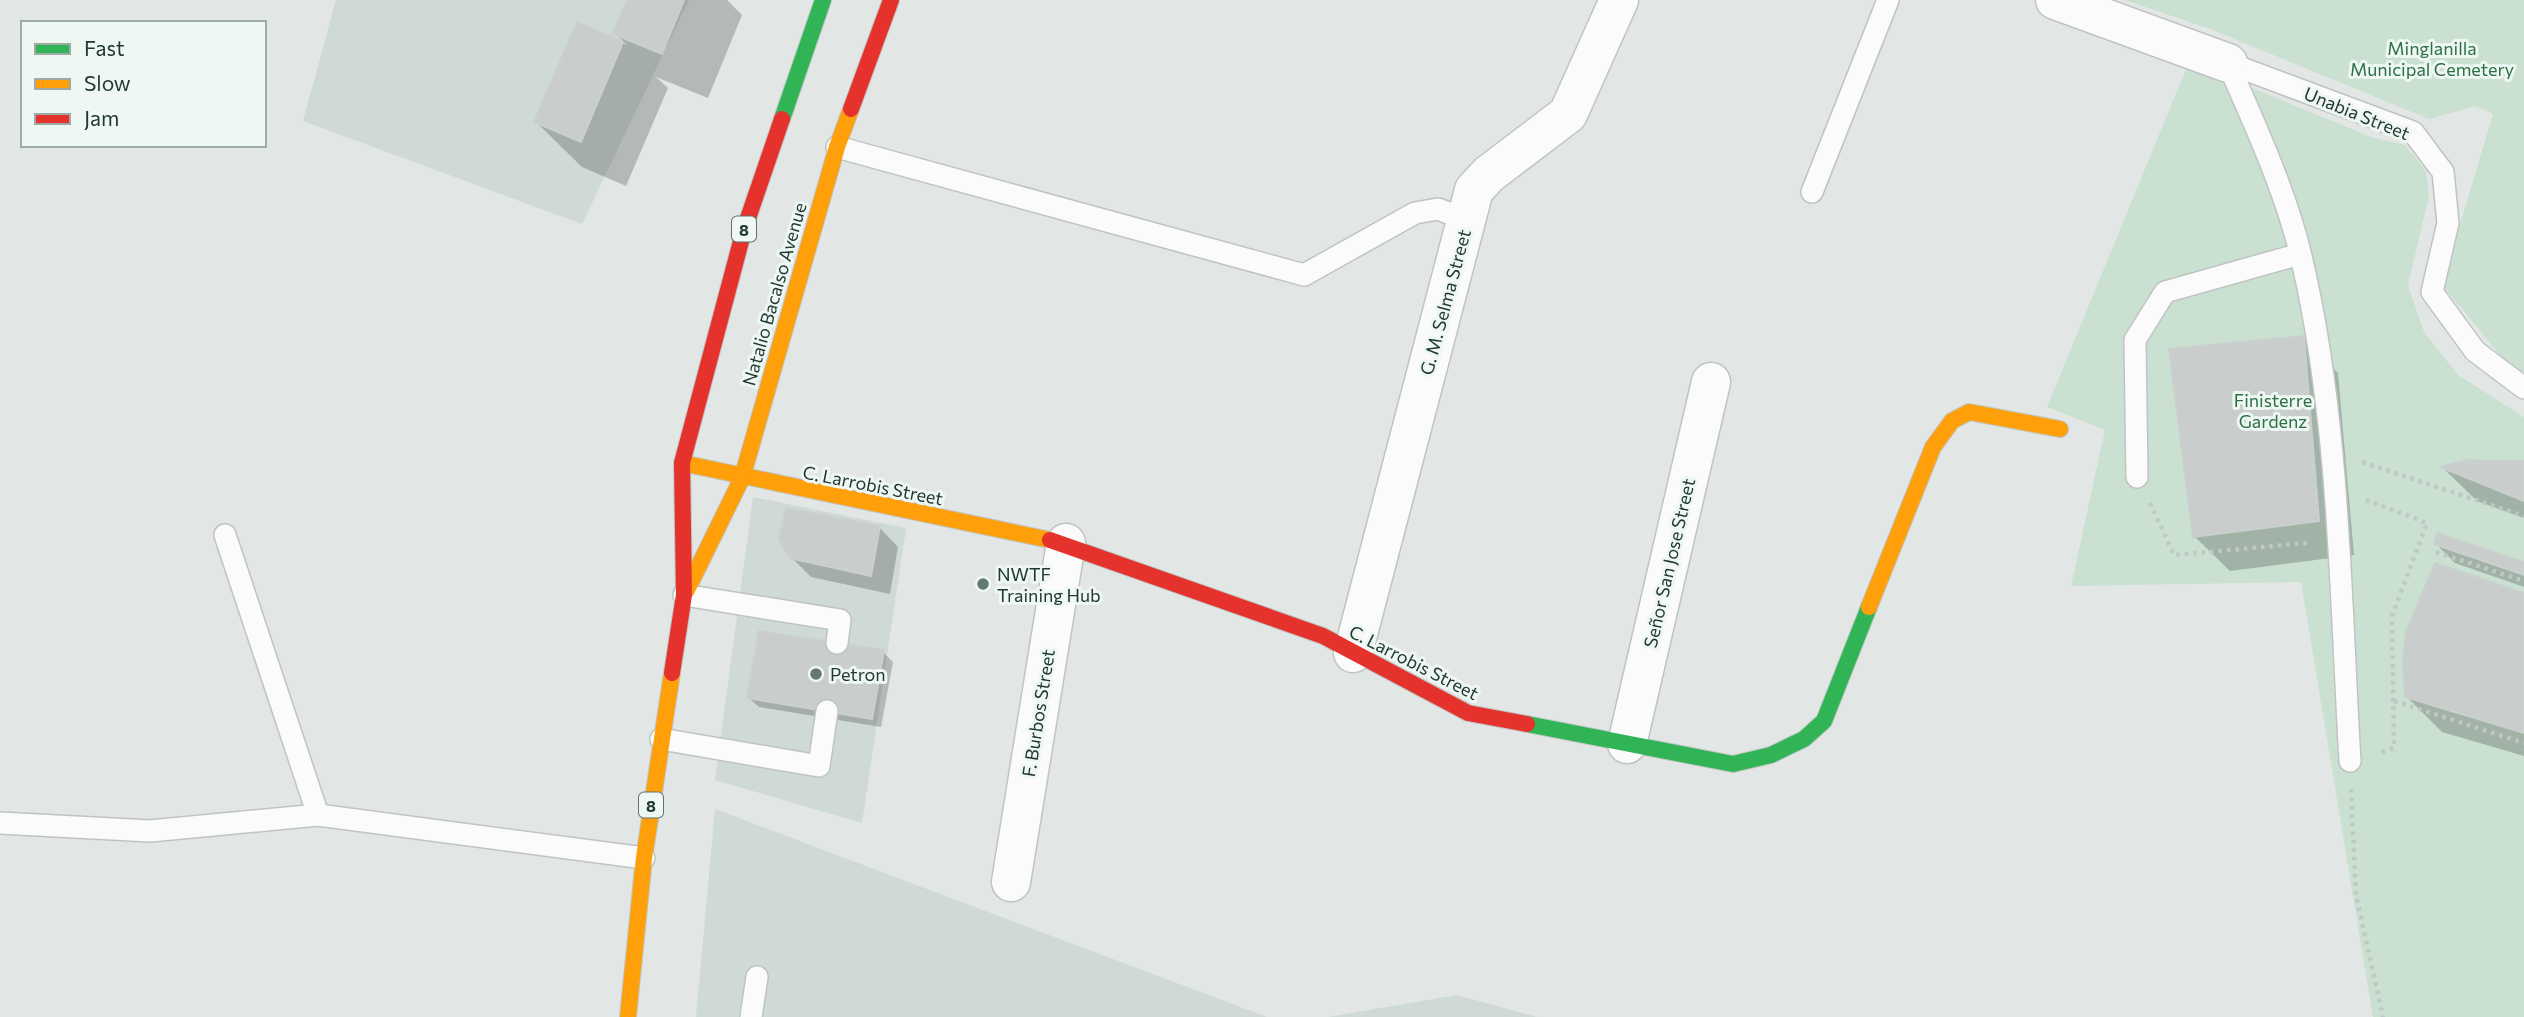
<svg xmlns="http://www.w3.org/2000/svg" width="2524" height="1017" viewBox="0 0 2524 1017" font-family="Commissioner,sans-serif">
<rect width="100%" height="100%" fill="#e2e7e5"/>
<g fill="#cfd9d5">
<polygon points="336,0 689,0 582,224 303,121"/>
<polygon points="753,497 906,528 862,823 715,780"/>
<polygon points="715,809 1267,1017 696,1017"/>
<polygon points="1457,995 1537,1017 1328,1017"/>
</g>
<g fill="#cae0d1">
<polygon points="2125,0 2524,0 2524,376 2515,373 2442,285 2493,114 2475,106 2429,119 2210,29"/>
<polygon points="2189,62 2371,137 2405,145 2426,171 2429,196 2408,285 2424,332 2458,375 2524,417 2524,1017 2373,1017 2301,582 2071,586 2105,430 2047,407"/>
</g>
<g fill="#0003">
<polygon points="629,0 727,0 742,15 708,98 656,77 668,88 626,186 582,167 536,122 578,24 627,45 615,33"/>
<polygon points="2303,338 2338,373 2354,555 2230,571 2194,536"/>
<polygon points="2466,462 2524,462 2524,518 2477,501 2443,468"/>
<polygon points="879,527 898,547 890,594 811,577 791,557"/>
<polygon points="2436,544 2524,564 2524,587 2455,563"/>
<polygon points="2524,595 2524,756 2442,732 2406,696"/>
<polygon points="883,652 893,662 881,727 759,707 749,698"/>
</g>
<g fill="#c9cecc" stroke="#cad0ce" stroke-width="2">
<polygon points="627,0 684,0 662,54 613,34"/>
<polygon points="577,22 623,42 581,142 534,122"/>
<polygon points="2304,336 2319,521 2193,537 2169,349"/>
<polygon points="2466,460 2524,461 2524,501 2440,467"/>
<polygon points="786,508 880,526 871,576 790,558 779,539"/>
<polygon points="2437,533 2524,562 2524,575 2434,544"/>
<polygon points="2435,563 2524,593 2524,733 2405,697 2403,661 2406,632"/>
<polygon points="759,631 884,650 872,719 747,698"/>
</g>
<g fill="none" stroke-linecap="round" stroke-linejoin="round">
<defs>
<g id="lane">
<path d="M2228,63C2255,126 2285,189 2301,256C2340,421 2340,593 2350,761"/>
<polyline points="2228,63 2413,132 2443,172 2448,223 2432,292 2475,351 2524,388"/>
<polyline points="837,147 1304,275 1415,213 1438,209 1466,220"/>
<polyline points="1812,192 1888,0"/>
<polyline points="2137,477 2135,340 2165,292 2300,254"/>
<polyline points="225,535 318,815"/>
<polyline points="684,595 840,620 837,643"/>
<polyline points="661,739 819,766 827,711"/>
<polyline points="0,823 150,831 318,815 644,858"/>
<polyline points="751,1017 757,977"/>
</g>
<g id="street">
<polyline points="2055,0 2228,63"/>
<polyline points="1353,653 1474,190 1489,174 1568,114 1619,0"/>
<polyline points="1627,744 1711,382"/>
<polyline points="1011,882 1066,543"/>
</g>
<g id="fast">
<polyline points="782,119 823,0"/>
<polyline points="1527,724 1733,764 1771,755 1804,739 1824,721 1869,607"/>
</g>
<g id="slow">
<polyline points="682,463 1050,540"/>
<polyline points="687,590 742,478 837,147 851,109"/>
<polyline points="1869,607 1933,447 1952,421 1969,412 2060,429"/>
<polyline points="628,1017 644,858 672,673"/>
</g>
<g id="jam">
<polyline points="851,109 891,0"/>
<polyline points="1050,540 1323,636 1468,713 1527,724"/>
<polyline points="672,673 684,595 682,463 744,230 782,119"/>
</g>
</defs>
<use href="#lane" stroke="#bfc4c2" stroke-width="24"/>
<use href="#street" stroke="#bfc4c2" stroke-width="41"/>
<use href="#fast" stroke="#bec5c2" stroke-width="18"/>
<use href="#slow" stroke="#bec5c2" stroke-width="18"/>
<use href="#jam" stroke="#bec5c2" stroke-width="18"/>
<g stroke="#bfc8c5" stroke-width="4.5" stroke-dasharray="3.5 5" stroke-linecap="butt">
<polyline points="2362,462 2524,516"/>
<polyline points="2366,500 2427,523 2392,616 2394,748 2379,753"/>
<polyline points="2150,503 2174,555 2307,543"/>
<polyline points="2436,552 2524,581"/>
<polyline points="2394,701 2524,743"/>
<polyline points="2351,789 2356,895 2383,1017"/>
</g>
<use href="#lane" stroke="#fbfbfb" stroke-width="21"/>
<use href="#street" stroke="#fbfbfb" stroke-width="38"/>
<use href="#fast" stroke="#30b455" stroke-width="16"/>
<use href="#slow" stroke="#ff9f0a" stroke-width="16"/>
<use href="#jam" stroke="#e5322d" stroke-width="16"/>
</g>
<g fill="#647771" stroke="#eff7f3" stroke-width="2.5">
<circle cx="983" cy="584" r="7"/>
<circle cx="816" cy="674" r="7"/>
</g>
<g text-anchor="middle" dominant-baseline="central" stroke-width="6" stroke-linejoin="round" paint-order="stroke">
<g fill="#eff7f3" stroke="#5e736c" stroke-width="2">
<rect x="732" y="216.5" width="24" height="25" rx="5"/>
<rect x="639" y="792.5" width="24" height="25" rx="5"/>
</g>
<g font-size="16" font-weight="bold" fill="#203a32">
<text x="744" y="229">8</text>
<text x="651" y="805">8</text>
</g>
<g font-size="18" fill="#2b7044" stroke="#eff7f3">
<text x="2432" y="48">Minglanilla<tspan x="2432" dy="21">Municipal Cemetery</tspan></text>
<text x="2273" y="400">Finisterre<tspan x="2273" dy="21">Gardenz</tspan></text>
</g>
<g font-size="18" fill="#203a32" stroke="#eff7f3">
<text transform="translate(2357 113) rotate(22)">Unabia Street</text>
<text transform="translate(774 294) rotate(-74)">Natalio Bacalso Avenue</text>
<text transform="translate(1445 302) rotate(-75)">G. M. Selma Street</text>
<text transform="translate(873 485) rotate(11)">C. Larrobis Street</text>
<text transform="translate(1669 563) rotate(-77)">Señor San Jose Street</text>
<text transform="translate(1414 662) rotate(27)">C. Larrobis Street</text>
<text transform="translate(1038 713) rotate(-81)">F. Burbos Street</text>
</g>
<g font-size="18" fill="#203a32" stroke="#eff7f3" text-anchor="start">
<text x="997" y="574">NWTF<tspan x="997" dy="21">Training Hub</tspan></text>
<text x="830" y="674">Petron</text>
</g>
</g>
<rect x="21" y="21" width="245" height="126" fill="#eff7f3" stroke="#9caba6" stroke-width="2"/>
<rect x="35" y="44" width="35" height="10" fill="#30b455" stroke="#9caba6" stroke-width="2"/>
<text x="84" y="56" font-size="21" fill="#203a32">Fast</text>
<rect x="35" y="79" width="35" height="10" fill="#ff9f0a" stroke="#9caba6" stroke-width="2"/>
<text x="84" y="91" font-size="21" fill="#203a32">Slow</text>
<rect x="35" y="114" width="35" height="10" fill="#e5322d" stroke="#9caba6" stroke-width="2"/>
<text x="84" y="126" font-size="21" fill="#203a32">Jam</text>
</svg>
